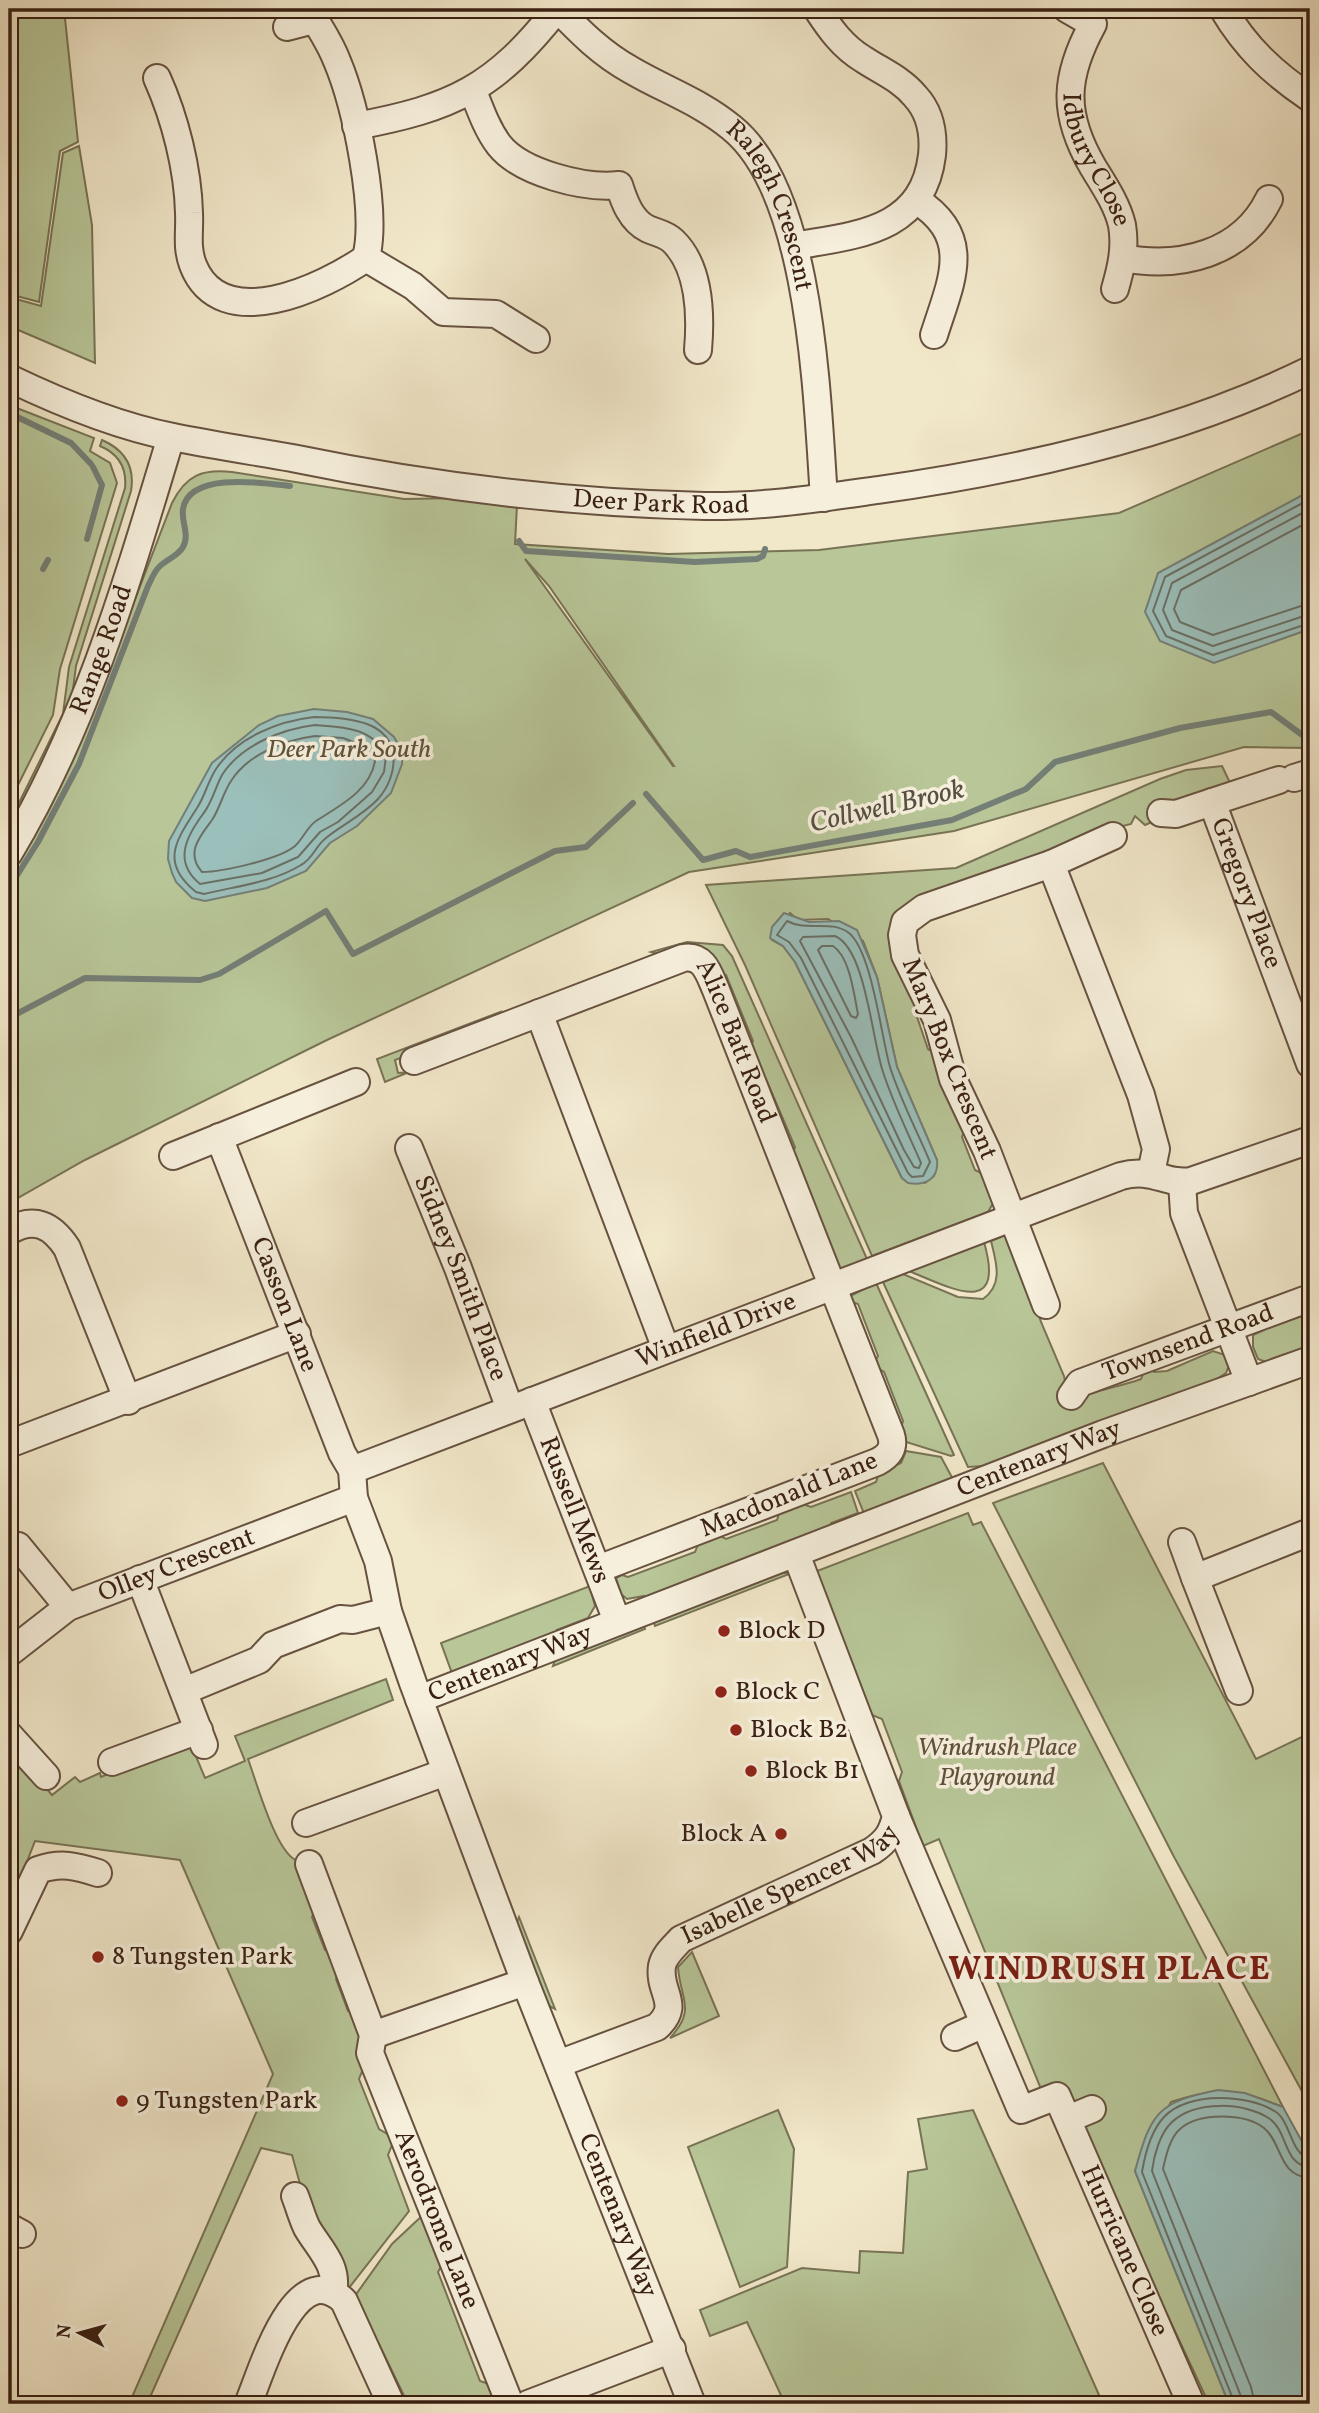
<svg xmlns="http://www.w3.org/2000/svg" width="1319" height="2413" viewBox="0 0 1319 2413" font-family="Vollkorn,serif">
<rect width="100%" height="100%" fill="#f1e7c9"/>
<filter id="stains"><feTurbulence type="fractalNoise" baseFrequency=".00286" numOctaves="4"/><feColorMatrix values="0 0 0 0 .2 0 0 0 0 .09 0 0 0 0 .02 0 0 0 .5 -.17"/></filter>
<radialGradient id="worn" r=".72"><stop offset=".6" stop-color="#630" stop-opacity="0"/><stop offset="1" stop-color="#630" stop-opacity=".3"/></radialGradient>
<g fill="#b8c698" stroke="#787355" stroke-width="2" fill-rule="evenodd">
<polygon points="9,9 64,9 78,142 60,151 39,302 9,294"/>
<polygon points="79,146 92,225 95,363 9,326 9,297 41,306 63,153"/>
<polygon points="9,405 94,438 90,451 110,463 117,483 60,669 53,715 9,803"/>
<path d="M1310,430V748L1244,747L954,831L689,872L327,1040L85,1160L9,1203V866L74,758L172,503C186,475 202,469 232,472L404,499L462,498L480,503L517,505L515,544L668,554L819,550L1119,513ZM525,559L549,586L674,766H673Z"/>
<path d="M102,440C125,450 135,467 131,491L76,666L71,705L9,833V823L63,714L69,667L125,488C127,468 119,454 100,446Z"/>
<path d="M1222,766L1232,787L1145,825L1135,816L1131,824L1119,827L1113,824L1081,836L1076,846L907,907L920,999L916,1014L928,1049L940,1056L967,1122L962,1137L975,1170L989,1177L998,1205H992L988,1212L872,1256L745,965L706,885L956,868L1160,779L1186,770ZM790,913L798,920L828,919L863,941L877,977L897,1067L937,1160L934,1176L925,1183L902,1178L795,962L783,946L772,940Z"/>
<polygon points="687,942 723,945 732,956 867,1259 833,1272 831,1266 835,1256 808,1187 800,1183 791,1158 795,1147 766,1079 757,1075 749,1052 753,1041 726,975 651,952"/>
<polygon points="500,1012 493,1022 395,1060 398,1073 409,1072 385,1082 377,1059"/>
<path d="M1012,1232L1041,1322L1064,1376L1069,1402C1094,1390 1116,1388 1141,1379L1144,1371L1152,1367L1154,1372L1167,1371L1213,1351L1225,1355L1229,1365L1226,1373L1212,1382L984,1466L968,1467L883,1282L903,1274L958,1297L983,1299C1004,1284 996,1262 991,1241Z"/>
<path d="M984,1242C1006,1319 951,1288 909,1271Z"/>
<polygon points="876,1283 954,1455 951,1456 906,1442 900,1431 903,1421 884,1372 873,1365 878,1356 858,1304 852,1302 850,1296"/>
<polygon points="1310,1313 1310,1352 1266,1362 1258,1359 1253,1347 1253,1335 1264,1330 1262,1326 1269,1328"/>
<polygon points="906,1451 941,1457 955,1483 865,1516 855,1491 876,1482 879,1473 901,1463"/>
<polygon points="1103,1463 1256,1759 1310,1733 1310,2106 1173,1855 993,1503"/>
<polygon points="851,1492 858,1513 831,1523 833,1528 645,1601 644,1596 627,1599 621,1594 616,1578 622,1575 628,1577 695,1552 699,1542 718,1535 726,1539 777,1520 780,1510 800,1503 811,1507"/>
<path d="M968,1513L973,1525L981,1522L1283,2107C1235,2088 1221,2086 1171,2102L1135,2171L1229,2404H1209L1167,2314L1159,2312L1080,2133L1086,2124L1103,2116L1095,2096L1075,2101L1043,2094L939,1839L923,1846L899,1781L902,1772L882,1719L872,1715L817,1571Z"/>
<polygon points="783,1572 789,1574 655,1626 653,1619"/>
<polygon points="590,1586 595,1606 588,1618 557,1630 558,1636 453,1676 441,1643"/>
<polygon points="643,1623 645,1629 553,1666 556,1657"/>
<path d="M386,1679L393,1700L248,1759C256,1780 277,1858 299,1861L316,1907L312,1917L325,1950L335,1954L340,1968L336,1979L348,2011L358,2014L363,2069L359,2079L379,2129L389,2135L392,2145L388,2155L409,2211L345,2293L312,2227L292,2155L261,2148L147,2404H129L273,2074L180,1860L35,1841L21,1877L9,1871V1745L52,1795L75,1777L80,1782L100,1773L101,1777L190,1742L205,1778L245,1761L235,1736Z"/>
<polygon points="519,1917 555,2009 545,2004 516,1925"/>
<path d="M692,1952L719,2016L670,2038C697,2009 680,1999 678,1967Z"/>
<polygon points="778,2110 794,2149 787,2267 740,2287 688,2147"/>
<polygon points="973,2110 1103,2404 785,2404 747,2322 710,2336 700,2310 802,2268 859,2273 860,2251 903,2253 908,2172 927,2169 918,2119"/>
<polygon points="425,2213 443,2263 438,2272 480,2381 492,2385 499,2404 408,2404 378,2342 369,2339 352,2300 392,2244"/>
</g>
<g fill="#9bbfba" stroke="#747f77" stroke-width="2">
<polygon points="1310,491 1310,629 1214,663 1160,641 1145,612 1158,573"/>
<polygon points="314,709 347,712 373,719 394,737 402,751 402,764 391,793 357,826 330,843 306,871 267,888 205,901 192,898 176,882 172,873 168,859 169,841 212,763 259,725 278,716"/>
<path d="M784,913L809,922L839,921L857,930L877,977L897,1067L937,1160C939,1179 925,1186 908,1183L902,1178L795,962L783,946L770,938L772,927Z"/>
<path d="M1218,2090L1245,2093L1283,2107L1310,2156V2404H1229L1135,2171C1151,2112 1158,2102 1218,2090Z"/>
</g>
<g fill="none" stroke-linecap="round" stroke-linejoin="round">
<g stroke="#6a7066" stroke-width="2">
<polyline points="1310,499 1165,577 1153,611 1166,636 1213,655 1310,623"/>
<polyline points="1310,509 1172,583 1163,610 1172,630 1213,646 1310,614"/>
<polyline points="1310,521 1181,590 1174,609 1180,622 1213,635 1310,603"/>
<path d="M314,717C332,717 350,718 367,724C402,737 399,775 378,799C362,816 343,824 326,838C316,845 313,859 301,865C272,883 236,886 204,894L196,892C158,862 178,838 197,808C205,796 208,781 216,769C237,737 279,721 314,717Z"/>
<path d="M315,725C342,727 373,727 386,756L384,772L372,792L338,822L320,832L298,857L262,873L200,884C173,862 186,837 203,814C212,803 215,788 222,775C241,745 282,729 315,725Z"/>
<path d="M315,736L343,738L369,748L375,761C370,791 339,806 316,821C307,827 303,839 295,846C280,859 222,872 202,872C185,853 200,836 212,820C220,808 223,793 231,781C248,754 285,740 315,736Z"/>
<path d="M787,921C807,932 831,919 849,933C872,952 881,1036 890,1067C900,1099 917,1131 930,1162L923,1176L912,1177L908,1173L801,958L789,942L777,935Z"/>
<path d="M835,936C866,949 872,1041 883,1072C893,1103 908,1133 921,1163L919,1168L914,1167L904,1150L851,1037L800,941L803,937Z"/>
<path d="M822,946H833C850,957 854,995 858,1014L856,1018L851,1016L818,950Z"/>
<path d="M1235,2404L1142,2172C1145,2154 1151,2131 1164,2117C1188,2091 1249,2094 1276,2112C1291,2122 1291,2156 1310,2158"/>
<path d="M1244,2404L1152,2171C1154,2155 1160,2133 1172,2122C1195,2100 1246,2102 1270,2119C1288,2132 1284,2166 1310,2167"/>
<path d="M1255,2404L1251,2387L1163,2169C1166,2155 1170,2138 1180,2129C1199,2112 1245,2113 1264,2128C1283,2144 1278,2176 1310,2178"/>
</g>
<g stroke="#747f77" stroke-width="6">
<polyline points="9,413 71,443"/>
<polyline points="73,445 91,464"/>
<polyline points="87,539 102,485 93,467"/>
<polyline points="519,541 526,551 695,562 757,559 763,556 765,549"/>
<polyline points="43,569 48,560"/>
<polyline points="646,794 703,860 736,851 750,857 952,820 1026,789 1055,762 1180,728 1271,712 1305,737 1310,736"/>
<path d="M9,888L38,842L79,764L148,586C151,580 154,572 159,567C166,560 178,556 183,547C190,535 181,522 183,509C189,471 264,483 290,486"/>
<polyline points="9,915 11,914"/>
<polyline points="9,1018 85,978 200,980 219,974 326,911 353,954 555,851 586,847 633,803"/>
</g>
<defs>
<g id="minor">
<path d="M309,9C318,26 330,42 337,61C356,106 378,212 366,258L413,286L443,312L496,314L536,339"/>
<path id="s1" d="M558,9C580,32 602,54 631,70C665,90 701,102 732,128C812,193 817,400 824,498"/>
<path id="s2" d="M1067,9L1093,24C1064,77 1062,114 1093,167C1104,185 1117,204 1122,225C1126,248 1121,268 1115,289"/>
<path d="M1223,9C1246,48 1273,73 1310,98"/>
<polyline points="287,27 314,20"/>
<path d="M157,78C175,118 188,169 189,213C190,231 186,247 193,265C221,337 324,287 366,258"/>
<path d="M473,91C480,109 487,129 499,145C521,173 585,189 619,185C624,201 631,221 648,229C657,233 666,234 673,241C700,267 701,316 698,350"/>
<path d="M356,126C453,108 495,88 557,9"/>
<path d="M916,200C975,237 951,281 934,335"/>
<path d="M794,246C855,235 923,232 932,155C934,134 930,112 915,96C901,79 881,71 863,59C843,47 830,29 817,9"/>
<path d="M1123,258C1180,269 1242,254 1269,199"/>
<path id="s3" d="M9,378C61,403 116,426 173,437C212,445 252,451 292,458C428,486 566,503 705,506C763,507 821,498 878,490C1021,470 1180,434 1310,370"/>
<polyline points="1294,778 1310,773"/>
<path id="s4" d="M1279,780L1212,802L1310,1064"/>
<polyline points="1161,813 1176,814 1212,802"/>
<path id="s5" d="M9,853C86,725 128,579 171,437"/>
<polyline points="1051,864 1141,1095 1156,1149 1151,1173"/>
<polyline points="539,1013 666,1349"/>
<path id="s6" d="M414,1061L683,958C704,954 709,974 716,990L891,1435C895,1448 889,1456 877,1462L598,1569"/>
<path id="s7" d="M219,1137L342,1453L352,1470L354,1498L378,1561L388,1611L413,1683L525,1982L692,2404"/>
<path id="s8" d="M409,1148L458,1268L510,1409"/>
<polyline points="173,1156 356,1082"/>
<polyline points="1182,1182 1184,1213 1249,1382"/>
<path d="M9,1231C34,1216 52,1225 67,1248L128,1401"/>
<polyline points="1046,1305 987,1151 953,1079 937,1020 905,955 902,935 905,922 924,908 1051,864 1113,836"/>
<path id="s9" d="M1071,1396L1080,1383L1310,1298"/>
<path id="s10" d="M532,1401L617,1621"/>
<polyline points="9,1444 297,1334"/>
<path id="s11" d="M352,1470L1121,1176C1153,1167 1165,1185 1191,1181L1310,1140"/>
<polyline points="1182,1542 1195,1578 1310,1532"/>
<polyline points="18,1546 68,1607"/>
<polyline points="1195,1578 1239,1691"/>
<polyline points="140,1579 204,1745"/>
<path id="s12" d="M9,1653L68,1607L354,1498"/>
<polyline points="184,1691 259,1660 273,1645 340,1619 353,1620 388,1611"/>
<path id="s13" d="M419,1699L1103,1434L1310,1360"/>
<polyline points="9,1735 46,1776"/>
<polyline points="112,1762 199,1730"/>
<path id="s14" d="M896,1816L1021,2110L1057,2096L1191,2404"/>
<polyline points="306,1823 446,1772"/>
<path id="s15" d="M309,1864L373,2035L370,2053L510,2404"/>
<path d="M9,1931L38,1870C61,1862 76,1866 98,1873"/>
<polyline points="373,2035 525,1982"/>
<polyline points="955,2037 984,2024"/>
<path id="s16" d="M558,2064L657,2027C682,2004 658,1993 662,1966C664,1955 674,1947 681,1939L872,1851C887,1841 892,1833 896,1816L796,1554"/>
<polyline points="1068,2119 1092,2109"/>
<path d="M295,2196C299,2206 302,2218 307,2228C320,2250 339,2266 333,2293"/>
<polyline points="9,2227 22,2234"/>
<path d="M248,2404C261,2374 295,2253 344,2301L391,2404"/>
<polyline points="528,2404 672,2349"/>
</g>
</defs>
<use href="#minor" stroke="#675240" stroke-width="30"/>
<use href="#minor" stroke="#f6efdc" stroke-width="26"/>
</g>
<g fill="#8f2418" stroke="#f6efdc" stroke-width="2.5">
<circle cx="724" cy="1631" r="7"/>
<circle cx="721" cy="1692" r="7"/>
<circle cx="736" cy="1730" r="7"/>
<circle cx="751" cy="1771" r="7"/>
<circle cx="781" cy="1834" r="7"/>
<circle cx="98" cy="1957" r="7"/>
<circle cx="122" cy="2101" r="7"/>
</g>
<g text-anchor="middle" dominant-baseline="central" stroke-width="7" stroke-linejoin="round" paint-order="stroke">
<g font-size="26" fill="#392012" stroke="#f6efdc">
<text stroke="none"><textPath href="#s2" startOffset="175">Idbury Close</textPath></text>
<text stroke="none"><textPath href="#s1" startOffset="301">Ralegh Crescent</textPath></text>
<text stroke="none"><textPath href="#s3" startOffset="668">Deer Park Road</textPath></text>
<text stroke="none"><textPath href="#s5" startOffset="224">Range Road</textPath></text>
<text stroke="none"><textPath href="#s4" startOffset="168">Gregory Place</textPath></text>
<text stroke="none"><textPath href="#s6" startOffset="394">Alice Batt Road</textPath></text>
<text transform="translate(949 1059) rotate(68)">Mary Box Crescent</text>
<text stroke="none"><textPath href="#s8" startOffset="140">Sidney Smith Place</textPath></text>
<text stroke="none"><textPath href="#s7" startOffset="180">Casson Lane</textPath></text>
<text stroke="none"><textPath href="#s11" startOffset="390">Winfield Drive</textPath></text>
<text stroke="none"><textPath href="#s9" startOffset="131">Townsend Road</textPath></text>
<text stroke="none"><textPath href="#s13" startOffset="665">Centenary Way</textPath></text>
<text transform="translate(789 1495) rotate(-22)">Macdonald Lane</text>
<text stroke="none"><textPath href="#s10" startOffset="117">Russell Mews</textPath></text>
<text stroke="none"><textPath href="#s12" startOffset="191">Olley Crescent</textPath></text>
<text stroke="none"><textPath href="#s13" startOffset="98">Centenary Way</textPath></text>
<text stroke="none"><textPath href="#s16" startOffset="327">Isabelle Spencer Way</textPath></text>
<text stroke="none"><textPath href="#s7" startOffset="1152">Centenary Way</textPath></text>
<text stroke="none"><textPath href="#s15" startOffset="380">Aerodrome Lane</textPath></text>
<text stroke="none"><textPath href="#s14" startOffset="527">Hurricane Close</textPath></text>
</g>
<g font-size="26" font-style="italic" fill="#5f523a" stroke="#f6efdc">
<text x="349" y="750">Deer Park South</text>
<text x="997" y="1748">Windrush Place<tspan x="997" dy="30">Playground</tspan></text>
</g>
<g font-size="26" fill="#392012" stroke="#f6efdc" text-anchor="start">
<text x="738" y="1631">Block D</text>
<text x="735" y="1692">Block C</text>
<text x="750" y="1730">Block B2</text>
<text x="765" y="1771">Block B1</text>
<text x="767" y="1834" text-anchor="end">Block A</text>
<text x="112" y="1957">8 Tungsten Park</text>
<text x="136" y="2101">9 Tungsten Park</text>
</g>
<g font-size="28" font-style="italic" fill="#565044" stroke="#f6efdc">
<text transform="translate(887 807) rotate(-13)">Collwell Brook</text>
</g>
<g font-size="33" font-weight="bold" letter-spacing="2" fill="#7a1f14" stroke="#f6efdc">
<text x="1110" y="1971">WINDRUSH PLACE</text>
</g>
</g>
<rect width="1319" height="2413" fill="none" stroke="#f1e7c9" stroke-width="35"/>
<rect x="10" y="10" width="1298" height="2392" fill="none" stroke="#392012" stroke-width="3.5"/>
<rect x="18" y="18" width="1284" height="2378" fill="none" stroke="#392012" stroke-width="2"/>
<g transform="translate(80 2333) rotate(276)" stroke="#f6efdc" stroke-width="5" paint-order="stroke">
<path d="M0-5L12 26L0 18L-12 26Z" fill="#392012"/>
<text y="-10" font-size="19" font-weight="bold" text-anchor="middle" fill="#392012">N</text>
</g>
<rect width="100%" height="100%" filter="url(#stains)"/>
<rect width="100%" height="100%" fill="url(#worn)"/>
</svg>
